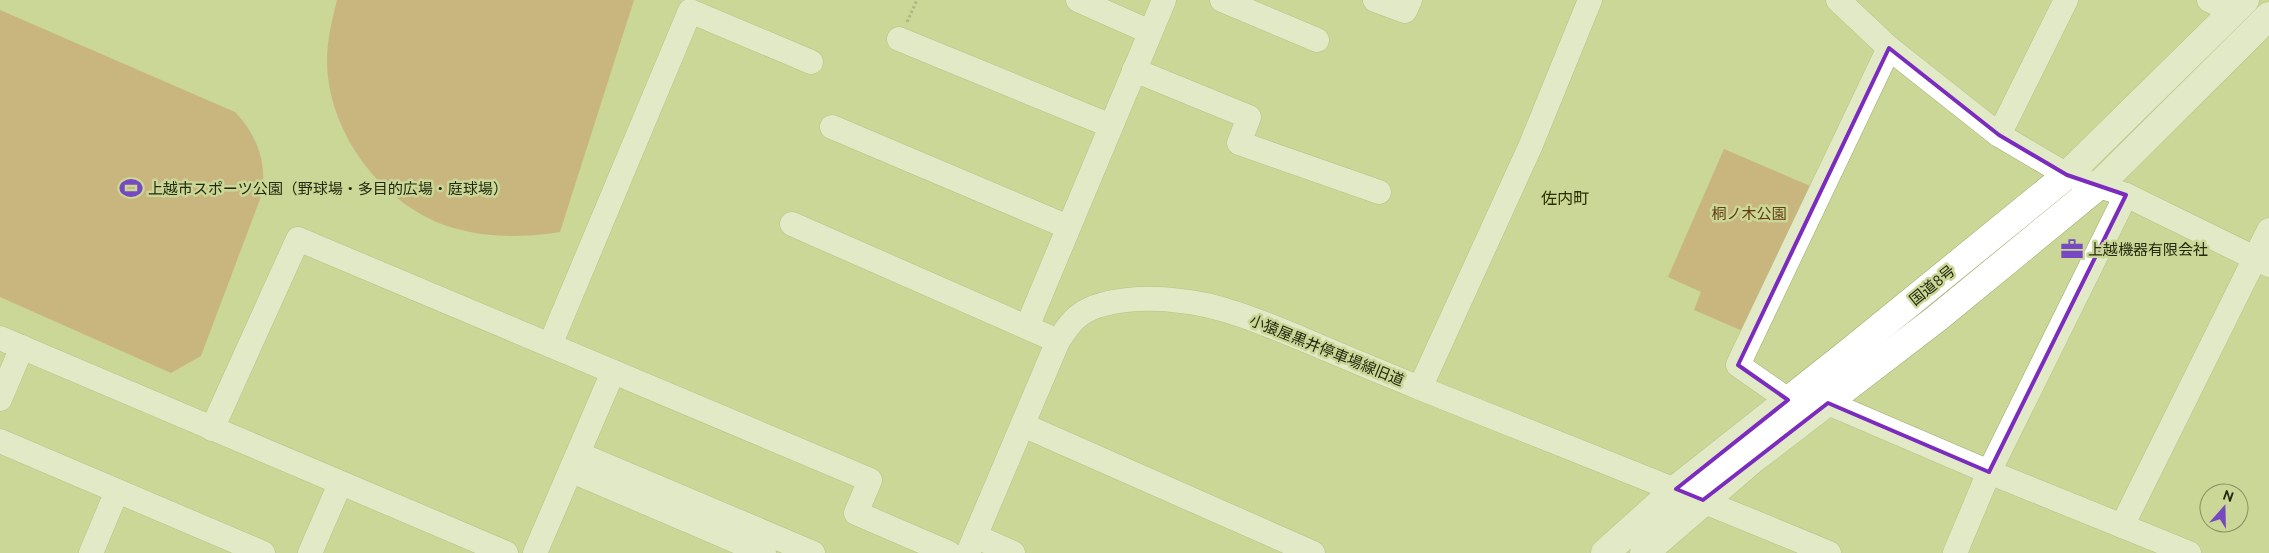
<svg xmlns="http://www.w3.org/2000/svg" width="2269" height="553" viewBox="0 0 2269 553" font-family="Ubuntu,'Noto Sans JP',sans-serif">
<rect width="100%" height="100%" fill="#cad797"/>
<g fill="#c88f63">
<path d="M337,0H634L560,232C522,238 483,238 447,226C380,203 327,131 327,60C327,40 332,20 337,0Z"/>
<path d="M0,10L235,112C257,135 267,162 262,194L201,356L171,373L0,297Z"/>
<polygon points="1724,149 1815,188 1745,332 1694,310 1701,292 1668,277"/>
</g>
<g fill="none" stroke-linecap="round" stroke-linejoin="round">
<defs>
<g id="minor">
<polyline points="1078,0 1150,32"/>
<polyline points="1222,0 1317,40"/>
<polyline points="1375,0 1405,11 1410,0"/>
<polyline points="1838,0 1889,48 1999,135 2067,175 2126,195 2269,265"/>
<polyline points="2209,0 2234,12"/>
<polyline points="899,39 1111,126"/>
<polyline points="1134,70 1249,117 1239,143 1379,192"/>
<polyline points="832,127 1068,227"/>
<polyline points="1999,135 2066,0"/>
<polyline points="792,224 1058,341"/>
<polyline points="1027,327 1164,0"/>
<polyline points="0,338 506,553"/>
<polyline points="550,345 690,11 811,62"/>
<polyline points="1420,388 1530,147 1590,0"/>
<polyline points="0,399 22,347"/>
<polyline points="1788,400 1738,365 1889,48"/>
<polyline points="1828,403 1989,472 2189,553"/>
<polyline points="1023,425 1313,553"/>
<polyline points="212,429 298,239 870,480 856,513 949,553"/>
<polyline points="0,441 263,553"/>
<polyline points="579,454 813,553"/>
<polyline points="572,471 764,553"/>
<polyline points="2122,526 2269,230"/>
<polyline points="975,536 1013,553"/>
<polyline points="91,553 117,491"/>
<polyline points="310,553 340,484"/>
<polyline points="535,553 613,372"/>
<path d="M968,553L1058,341C1063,334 1069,324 1076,318C1099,297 1151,297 1181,301C1222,305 1263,323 1300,338C1340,355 1380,372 1420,388C1557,443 1693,496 1829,553"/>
<polyline points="1955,553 1989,472 2126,195"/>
</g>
<g id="highway">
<polyline points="1605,553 1676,489 1847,354 2067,175 2245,0"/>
<polyline points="1644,553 1752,460 1936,319 2098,186 2269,16"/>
</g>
</defs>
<use href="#minor" stroke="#9eab6d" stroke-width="25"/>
<use href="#highway" stroke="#9eab6d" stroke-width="29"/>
<polyline stroke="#889261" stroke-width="3" stroke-dasharray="2.5 2.5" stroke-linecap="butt" points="907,22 917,0"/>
<use href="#minor" stroke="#fff" stroke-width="24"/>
<use href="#highway" stroke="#fff" stroke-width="28"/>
</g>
<path d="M0 0H2269V553H0ZM1889,48L1999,135L2067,175L2126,195L1989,472L1828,403L1703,500L1676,489L1788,400L1738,365Z" fill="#cad797" fill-opacity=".55" fill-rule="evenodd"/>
<path fill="none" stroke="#7b2cbf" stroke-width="4" stroke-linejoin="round" d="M1889,48L1999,135L2067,175L2126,195L1989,472L1828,403L1703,500L1676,489L1788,400L1738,365Z"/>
<defs>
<symbol id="stadium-bare" viewBox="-9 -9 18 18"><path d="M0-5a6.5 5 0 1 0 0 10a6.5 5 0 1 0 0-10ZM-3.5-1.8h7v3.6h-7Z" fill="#7749c1" stroke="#cad797" stroke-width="2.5" paint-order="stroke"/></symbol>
<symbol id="office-bare" viewBox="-9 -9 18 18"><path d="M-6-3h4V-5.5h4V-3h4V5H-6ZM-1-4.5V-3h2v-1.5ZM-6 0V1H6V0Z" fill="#7749c1" stroke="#cad797" stroke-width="2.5" paint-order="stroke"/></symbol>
</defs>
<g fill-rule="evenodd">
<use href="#stadium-bare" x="115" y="172" width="32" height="32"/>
<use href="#office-bare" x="2056" y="233" width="32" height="32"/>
</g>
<g text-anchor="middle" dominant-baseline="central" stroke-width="5" stroke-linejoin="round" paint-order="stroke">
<g font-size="15" fill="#23280e" stroke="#cad797" text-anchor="start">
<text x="148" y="188">上越市スポーツ公園（野球場・多目的広場・庭球場）</text>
<text x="2088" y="249">上越機器有限会社</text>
</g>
<g font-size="15" fill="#673a11" stroke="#cad797">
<text x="1749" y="213">桐ノ木公園</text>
</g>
<g font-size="15" fill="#23280e" stroke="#cad797">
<text transform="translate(1932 285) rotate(-39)">国道8号</text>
<text transform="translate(1327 350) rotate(22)">小猿屋黒井停車場線旧道</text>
</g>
<g font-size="16" fill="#292f00" stroke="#cad797">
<text x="1565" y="198">佐内町</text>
</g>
</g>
<g transform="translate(2224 508) rotate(20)"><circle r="24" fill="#cad797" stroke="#879160"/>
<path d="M0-4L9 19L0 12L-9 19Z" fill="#7749c1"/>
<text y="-8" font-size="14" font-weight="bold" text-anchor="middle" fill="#23280e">N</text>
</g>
</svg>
